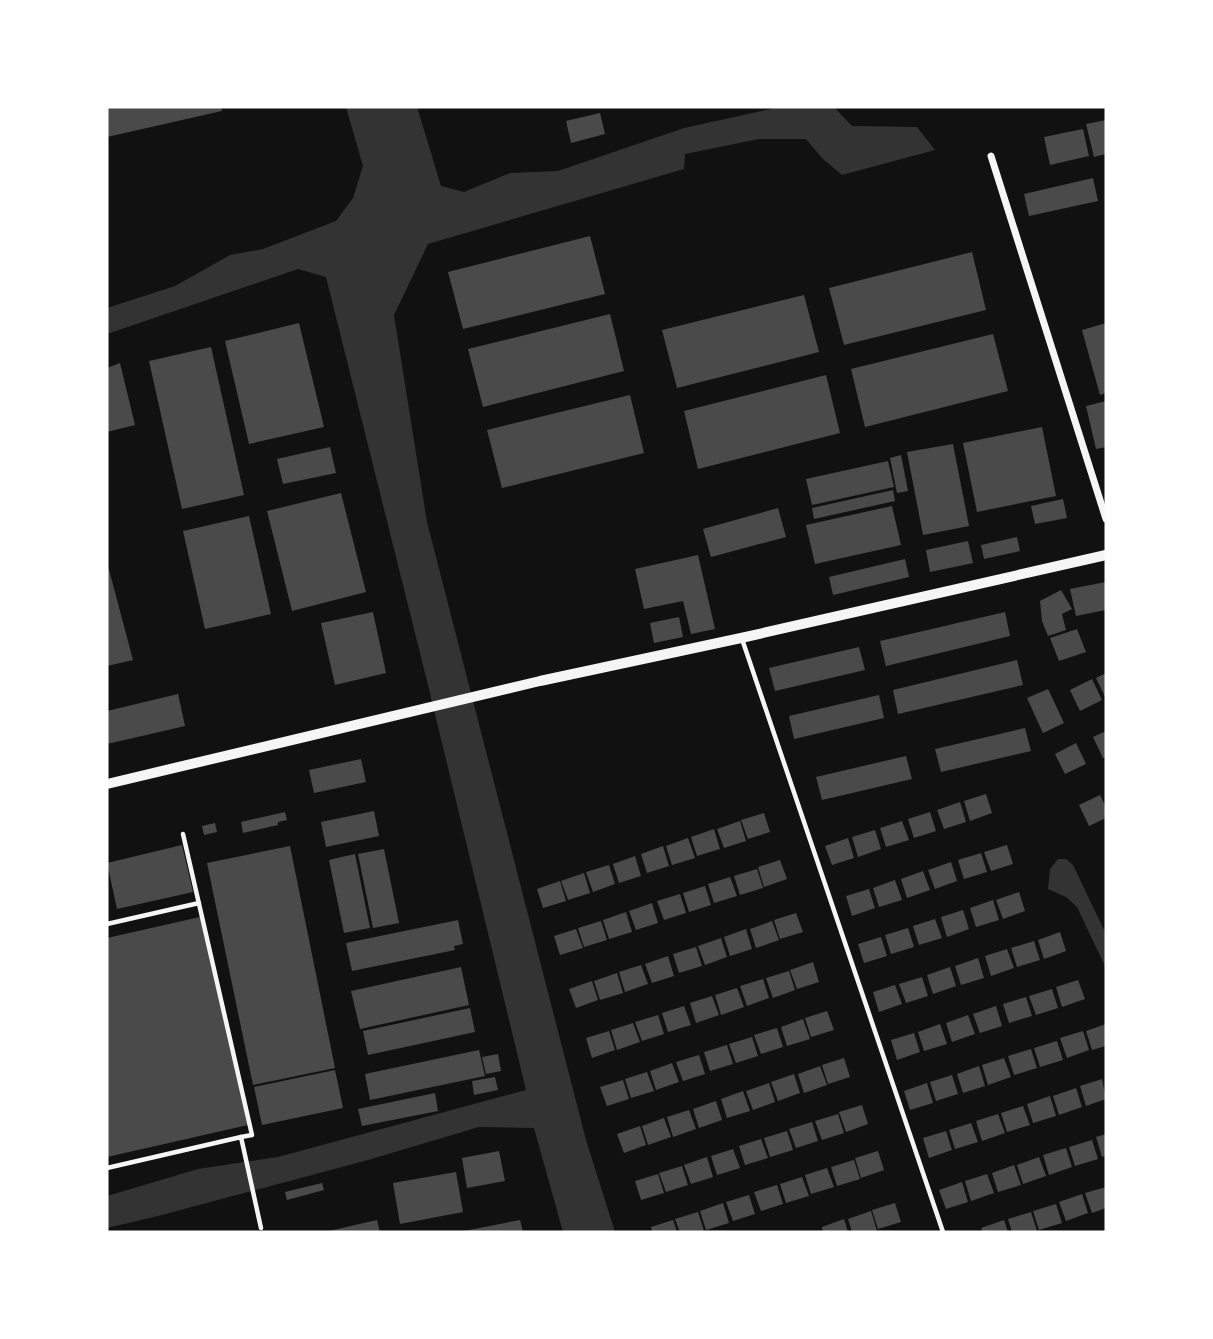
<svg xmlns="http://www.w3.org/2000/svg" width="1213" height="1339" viewBox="0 0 1213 1339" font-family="Figtree,sans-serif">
<rect width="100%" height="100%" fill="#111"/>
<g fill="#333">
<polygon points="346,107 417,107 441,186 464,192 510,173 558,171 684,128 780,107 834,107 852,126 917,127 935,150 842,175 823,159 806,139 759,139 685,154 684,169 428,244 394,315 427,522 586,1140 615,1232 563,1232 534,1128 479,1127 368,1160 158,1216 107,1228 107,1196 198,1169 278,1157 526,1090 427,681 326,277 298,269 107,334 107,308 175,286 230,255 263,249 336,221 353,198 363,166"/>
<polygon points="1058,859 1066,859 1073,865 1106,934 1106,968 1077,907 1066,897 1048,889 1050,869"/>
</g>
<g fill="#4a4a4a">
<polygon points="107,107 221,107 222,111 107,137"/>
<polygon points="600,113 605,134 571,143 566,121"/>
<polygon points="1106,120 1106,154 1094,157 1086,124"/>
<polygon points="1083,129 1089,156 1050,165 1044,137"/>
<polygon points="1093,178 1098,201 1029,216 1024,194"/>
<polygon points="590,236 605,294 463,329 448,272"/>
<polygon points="972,252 986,310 844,345 829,288"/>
<polygon points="804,295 819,352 677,388 662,330"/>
<polygon points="610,314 624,371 483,407 468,349"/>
<polygon points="299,323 324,427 249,444 225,341"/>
<polygon points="1106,323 1106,393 1100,395 1082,330"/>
<polygon points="993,334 1008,391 865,427 851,369"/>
<polygon points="211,347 244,495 182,509 149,361"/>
<polygon points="120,363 135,425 107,432 107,368"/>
<polygon points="826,375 840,433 698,469 684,411"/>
<polygon points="630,395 644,453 502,488 487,430"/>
<polygon points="1106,401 1106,447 1096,449 1086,406"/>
<polygon points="1042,427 1056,496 977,512 963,443"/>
<polygon points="953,444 969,526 923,535 907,452"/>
<polygon points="330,447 336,473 283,484 277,459"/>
<polygon points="901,455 908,491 897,493 890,458"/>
<polygon points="888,461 894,487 812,505 806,479"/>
<polygon points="893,490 895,501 814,519 812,508"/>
<polygon points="341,493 366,592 292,611 267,511"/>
<polygon points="1063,499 1067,518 1035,524 1031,506"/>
<polygon points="892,506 901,545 815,564 806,525"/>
<polygon points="778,508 786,537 711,557 703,529"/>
<polygon points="249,516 271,614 205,629 183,531"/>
<polygon points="1017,537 1020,551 984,559 981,545"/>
<polygon points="968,541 973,563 930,572 926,550"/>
<polygon points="698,555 715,629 691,634 683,601 644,609 635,569"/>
<polygon points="905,559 909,577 833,595 829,577"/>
<polygon points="107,562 133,660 107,666"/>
<polygon points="1106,582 1106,610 1076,616 1070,589"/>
<polygon points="1061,590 1072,609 1062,614 1066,630 1048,636 1042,621 1040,601"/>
<polygon points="373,612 386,673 335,685 321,623"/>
<polygon points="1005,612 1010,636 886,666 880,641"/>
<polygon points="679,617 683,637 654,643 650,623"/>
<polygon points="1077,629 1086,652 1059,661 1050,638"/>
<polygon points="859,647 865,670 775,691 769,668"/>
<polygon points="1017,660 1023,685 898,714 893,690"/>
<polygon points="1106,673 1106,699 1096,678"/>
<polygon points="1092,679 1102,700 1080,711 1070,690"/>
<polygon points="1048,689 1064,723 1043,733 1027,698"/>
<polygon points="178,694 185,726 107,744 107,711"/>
<polygon points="879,695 884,718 794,739 789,716"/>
<polygon points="1025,728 1031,751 941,772 935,749"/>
<polygon points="1106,731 1106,757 1103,758 1093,737"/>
<polygon points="1076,743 1086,764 1065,774 1055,754"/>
<polygon points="906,756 912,779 822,800 816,777"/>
<polygon points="361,759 366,782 314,793 309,770"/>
<polygon points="986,794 992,813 970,821 964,801"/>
<polygon points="1100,795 1106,807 1106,818 1089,826 1079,805"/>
<polygon points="960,802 966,822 944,829 937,810"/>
<polygon points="374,811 379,836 326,847 321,822"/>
<polygon points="285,812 287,820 278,822 278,825 243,833 241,822"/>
<polygon points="930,812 936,831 914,838 908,819"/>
<polygon points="764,813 770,832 748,839 741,820"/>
<polygon points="740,821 746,841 724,848 717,829"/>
<polygon points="902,821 909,840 886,847 880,828"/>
<polygon points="215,823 217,832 204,835 202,826"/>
<polygon points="714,829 720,849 697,856 691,837"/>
<polygon points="875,830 881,849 858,857 852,837"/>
<polygon points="688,838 695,858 672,865 666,846"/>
<polygon points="848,838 854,858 832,865 825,846"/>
<polygon points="182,845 193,892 117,909 107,863"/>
<polygon points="1007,845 1013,864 991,871 984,852"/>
<polygon points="290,846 335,1068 253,1085 207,863"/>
<polygon points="663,846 669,866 647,873 641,854"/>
<polygon points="384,849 399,923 373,928 358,854"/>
<polygon points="981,853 987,872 964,879 958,860"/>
<polygon points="355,854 370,928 344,933 329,860"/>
<polygon points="635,856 641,876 619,883 613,864"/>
<polygon points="780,860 787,879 764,887 758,867"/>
<polygon points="951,862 957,881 935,889 928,870"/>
<polygon points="609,865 615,884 593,892 586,872"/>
<polygon points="757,869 763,888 740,895 734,876"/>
<polygon points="923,871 930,890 907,898 901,879"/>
<polygon points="584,873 590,893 568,900 561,881"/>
<polygon points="730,877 737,896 714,903 708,884"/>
<polygon points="895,880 902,900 879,907 873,888"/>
<polygon points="560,881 566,901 543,908 537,889"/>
<polygon points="705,886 711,905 689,912 683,893"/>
<polygon points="869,889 875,908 852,916 846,896"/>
<polygon points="1019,892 1025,911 1003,919 996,900"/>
<polygon points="680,894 686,913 664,920 657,901"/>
<polygon points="993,900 999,920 976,927 970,908"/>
<polygon points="652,903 658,923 636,930 629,911"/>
<polygon points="963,910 969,929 947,937 941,917"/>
<polygon points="626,912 632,932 609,939 603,920"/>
<polygon points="796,913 803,932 780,939 774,920"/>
<polygon points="200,917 248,1125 107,1157 107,938"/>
<polygon points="935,919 942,938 919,945 913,926"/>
<polygon points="458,920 463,944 454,946 455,950 352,971 346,943"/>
<polygon points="601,921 607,940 584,947 578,928"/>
<polygon points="772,921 779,940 756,948 750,929"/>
<polygon points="908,928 914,947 891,954 885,935"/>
<polygon points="576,929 583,948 560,955 554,936"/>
<polygon points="746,929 752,949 730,956 724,937"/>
<polygon points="1060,932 1066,951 1044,959 1038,940"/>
<polygon points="881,937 887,956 864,963 858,944"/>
<polygon points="721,938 727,957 705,965 698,946"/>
<polygon points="1034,941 1040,960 1017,967 1011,948"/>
<polygon points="696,947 702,966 679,973 673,954"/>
<polygon points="1007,949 1014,968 991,976 985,956"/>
<polygon points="668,956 674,976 652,983 645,964"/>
<polygon points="978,958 984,978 961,985 955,966"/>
<polygon points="813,962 819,982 797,989 790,970"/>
<polygon points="641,965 648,984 625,992 619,972"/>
<polygon points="461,967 469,1005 360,1029 351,991"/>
<polygon points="950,967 956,986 933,994 927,975"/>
<polygon points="789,971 795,990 773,998 766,978"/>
<polygon points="617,973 623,993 600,1000 594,981"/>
<polygon points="922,977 928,996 906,1003 899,984"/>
<polygon points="763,979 769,998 747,1006 740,986"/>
<polygon points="1078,980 1085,999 1062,1007 1056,987"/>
<polygon points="592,981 598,1000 576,1008 569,989"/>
<polygon points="895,985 902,1004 879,1012 873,992"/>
<polygon points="737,988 744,1007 721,1015 715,995"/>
<polygon points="1052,989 1058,1008 1036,1015 1029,996"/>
<polygon points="712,996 719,1015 696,1023 690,1003"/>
<polygon points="1026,997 1032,1016 1009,1023 1003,1004"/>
<polygon points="684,1006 691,1025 668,1032 662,1013"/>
<polygon points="996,1006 1002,1026 980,1033 973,1014"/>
<polygon points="470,1008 475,1032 368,1055 363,1031"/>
<polygon points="827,1011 834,1030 811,1037 805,1018"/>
<polygon points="658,1015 664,1034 642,1041 635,1022"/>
<polygon points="968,1015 975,1034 952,1042 946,1023"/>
<polygon points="803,1019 810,1039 787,1046 781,1027"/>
<polygon points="633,1023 640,1042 617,1050 611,1030"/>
<polygon points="940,1024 947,1044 924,1051 918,1032"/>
<polygon points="1106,1024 1106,1046 1092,1050 1086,1031"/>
<polygon points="777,1028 783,1047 761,1054 754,1035"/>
<polygon points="609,1031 615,1050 592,1058 586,1038"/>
<polygon points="1083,1031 1089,1050 1067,1058 1060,1038"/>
<polygon points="914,1033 920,1052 897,1060 891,1040"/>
<polygon points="752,1037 758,1056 736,1063 729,1044"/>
<polygon points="1057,1041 1063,1060 1040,1067 1034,1048"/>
<polygon points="727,1045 733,1064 710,1071 704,1052"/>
<polygon points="1031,1049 1037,1068 1014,1075 1008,1056"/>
<polygon points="479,1050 485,1076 370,1100 365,1074"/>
<polygon points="498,1054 501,1071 486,1074 482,1057"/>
<polygon points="699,1055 705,1074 683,1081 676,1062"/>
<polygon points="844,1058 850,1077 828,1084 822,1065"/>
<polygon points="1004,1058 1011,1077 988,1085 982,1065"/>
<polygon points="672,1063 679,1082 656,1090 650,1071"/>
<polygon points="820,1066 827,1085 804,1093 798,1074"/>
<polygon points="979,1066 985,1086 963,1093 957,1074"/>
<polygon points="335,1070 343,1108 262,1125 254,1087"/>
<polygon points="647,1072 654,1091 631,1098 625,1079"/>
<polygon points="794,1074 800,1093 778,1101 771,1082"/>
<polygon points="952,1075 958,1094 936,1101 930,1082"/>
<polygon points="495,1077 498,1090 474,1095 472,1081"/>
<polygon points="1102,1079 1106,1099 1086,1106 1080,1086"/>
<polygon points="623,1080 629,1099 607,1106 600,1087"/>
<polygon points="769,1083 775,1102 753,1110 746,1091"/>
<polygon points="927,1083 933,1103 910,1110 904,1091"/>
<polygon points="1076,1088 1082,1107 1059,1115 1053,1096"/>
<polygon points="743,1091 750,1111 727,1118 721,1099"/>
<polygon points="435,1093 438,1111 362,1126 358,1109"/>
<polygon points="1050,1096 1056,1116 1033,1123 1027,1104"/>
<polygon points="716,1101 722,1120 699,1128 693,1109"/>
<polygon points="862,1105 868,1124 846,1132 839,1112"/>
<polygon points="1023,1106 1030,1125 1007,1132 1001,1113"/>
<polygon points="689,1110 696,1129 673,1137 667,1117"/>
<polygon points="838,1114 844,1133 822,1140 815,1121"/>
<polygon points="998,1114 1005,1133 982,1141 976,1121"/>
<polygon points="664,1118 671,1137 648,1145 642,1126"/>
<polygon points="812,1122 818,1141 796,1148 789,1129"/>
<polygon points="971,1123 978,1142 955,1149 949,1130"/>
<polygon points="640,1126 646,1145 624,1153 617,1134"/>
<polygon points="787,1131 793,1150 770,1157 764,1138"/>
<polygon points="946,1131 952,1150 929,1158 923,1138"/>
<polygon points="1106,1134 1106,1155 1102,1157 1096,1137"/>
<polygon points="761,1139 768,1158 745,1165 739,1146"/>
<polygon points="1092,1140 1098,1159 1075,1166 1069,1147"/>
<polygon points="1066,1148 1072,1167 1049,1175 1043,1155"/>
<polygon points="733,1149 740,1168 717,1175 711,1156"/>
<polygon points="499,1151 505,1181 467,1188 462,1158"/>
<polygon points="878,1151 884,1170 861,1178 855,1158"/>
<polygon points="707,1157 713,1177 691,1184 684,1165"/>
<polygon points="1039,1157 1046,1176 1023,1184 1017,1165"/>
<polygon points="854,1160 860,1179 837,1186 831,1167"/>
<polygon points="1014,1165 1021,1185 998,1192 992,1173"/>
<polygon points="682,1166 688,1185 666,1192 659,1173"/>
<polygon points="827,1168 834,1187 811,1194 805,1175"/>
<polygon points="456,1172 463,1212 400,1224 393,1183"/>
<polygon points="658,1174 664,1193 641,1200 635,1181"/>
<polygon points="987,1174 994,1193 971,1201 965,1181"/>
<polygon points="802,1177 809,1196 786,1203 780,1184"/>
<polygon points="962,1182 968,1202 946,1209 939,1190"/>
<polygon points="322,1183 324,1190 287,1200 285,1192"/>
<polygon points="777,1185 783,1204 761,1211 754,1192"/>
<polygon points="1106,1187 1106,1208 1092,1213 1085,1193"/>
<polygon points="1082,1194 1088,1213 1066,1221 1059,1202"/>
<polygon points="749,1195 755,1214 733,1221 726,1202"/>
<polygon points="723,1203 729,1223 706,1230 700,1211"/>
<polygon points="895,1203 901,1222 878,1229 872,1210"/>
<polygon points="1056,1204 1062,1223 1039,1230 1033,1211"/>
<polygon points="871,1211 877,1231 852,1232 848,1219"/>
<polygon points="698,1212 704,1231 680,1232 675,1219"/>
<polygon points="1031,1212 1037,1231 1012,1232 1008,1219"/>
<polygon points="844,1219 848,1232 823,1232 822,1227"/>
<polygon points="377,1220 380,1232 329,1232 329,1231"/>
<polygon points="520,1220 523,1232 464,1232 464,1231"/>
<polygon points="673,1220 677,1232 652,1232 651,1227"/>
<polygon points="1004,1220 1008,1232 983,1232 981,1228"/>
</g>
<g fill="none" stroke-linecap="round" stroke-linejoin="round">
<g stroke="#f5f5f5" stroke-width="4.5">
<polyline points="742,639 943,1232"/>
<polyline points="183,834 252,1135 241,1137"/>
<polyline points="107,924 199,903"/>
<polyline points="107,1168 241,1137 261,1228"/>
</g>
<polyline stroke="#f5f5f5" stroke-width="7" points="991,156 1106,519"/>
<polyline stroke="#f5f5f5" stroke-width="10" points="107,784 540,681 741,638 1106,555"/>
</g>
<rect width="1213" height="1339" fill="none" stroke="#ffffff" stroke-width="217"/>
</svg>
